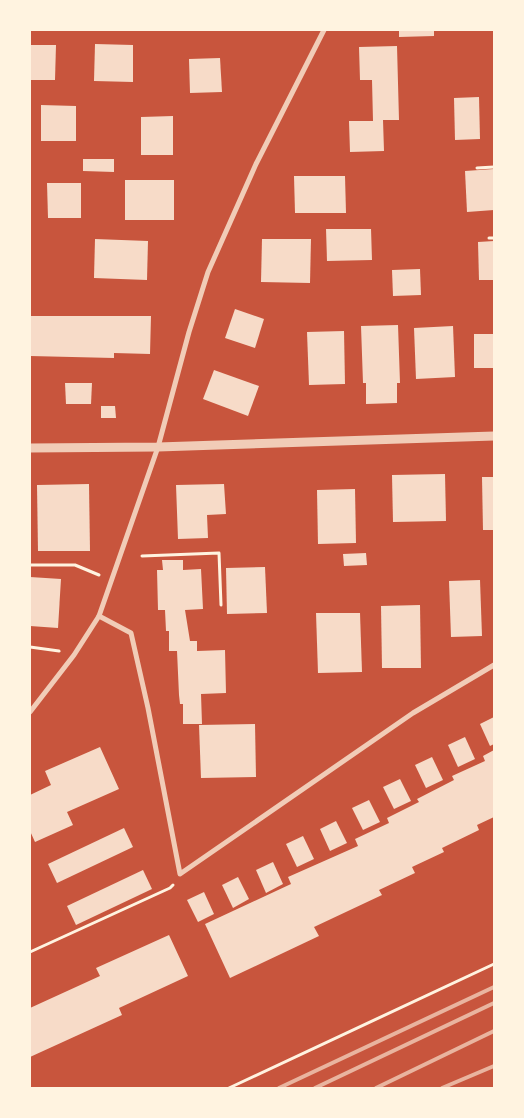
<svg xmlns="http://www.w3.org/2000/svg" width="524" height="1118" viewBox="0 0 524 1118" font-family="Helvetica,sans-serif">
<rect width="100%" height="100%" fill="#c8553d"/>
<g fill="#f7dbc8">
<polygon points="399,30 434,30 434,36 399,37"/>
<polygon points="95,44 133,45 133,82 94,81"/>
<polygon points="30,45 56,45 55,80 30,80"/>
<polygon points="397,46 399,120 383,120 384,151 350,152 349,121 373,121 372,80 360,80 359,47"/>
<polygon points="220,58 222,92 190,93 189,59"/>
<polygon points="479,97 480,139 455,140 454,98"/>
<polygon points="41,105 76,106 76,141 41,141"/>
<polygon points="173,116 173,155 141,155 141,117"/>
<polygon points="83,159 114,159 114,172 83,171"/>
<polygon points="494,169 494,210 467,212 465,171"/>
<polygon points="294,176 345,176 346,213 295,213"/>
<rect x="125" y="180" width="49" height="40"/>
<polygon points="47,183 81,183 81,218 48,218"/>
<polygon points="326,229 371,229 372,260 327,261"/>
<polygon points="95,239 148,241 147,280 94,278"/>
<polygon points="262,239 311,239 310,283 261,282"/>
<polygon points="494,241 494,280 479,280 478,242"/>
<polygon points="420,269 421,295 393,296 392,270"/>
<polygon points="235,309 264,319 255,348 225,338"/>
<polygon points="30,316 151,316 150,354 114,353 114,358 30,356"/>
<polygon points="398,325 400,383 397,383 397,403 366,404 366,383 363,383 361,326"/>
<polygon points="453,326 455,377 416,379 414,328"/>
<polygon points="344,331 345,384 309,385 307,332"/>
<rect x="474" y="334" width="20" height="34"/>
<polygon points="214,370 259,386 248,416 203,399"/>
<polygon points="65,383 92,383 91,404 66,404"/>
<polygon points="101,406 115,406 116,418 101,418"/>
<polygon points="445,474 446,521 393,522 392,475"/>
<polygon points="482,477 494,477 494,530 483,530"/>
<polygon points="89,484 90,551 38,551 37,485"/>
<polygon points="224,484 226,514 207,515 208,538 178,539 176,485"/>
<polygon points="355,489 356,543 318,544 317,490"/>
<polygon points="366,553 367,565 344,566 343,554"/>
<polygon points="162,560 183,560 183,570 201,569 203,609 185,610 190,641 197,641 197,651 225,650 226,693 201,694 202,724 183,724 183,704 180,704 179,695 177,651 169,651 169,631 166,631 165,610 158,610 157,570 163,570"/>
<polygon points="265,567 267,613 227,614 226,568"/>
<polygon points="30,577 61,579 58,628 30,626"/>
<polygon points="480,580 482,636 451,637 449,581"/>
<polygon points="420,605 421,668 382,668 381,606"/>
<polygon points="316,613 360,613 362,672 318,673"/>
<polygon points="494,717 494,744 490,746 480,724"/>
<polygon points="255,724 256,777 201,778 199,725"/>
<polygon points="465,737 475,759 458,767 448,745"/>
<polygon points="100,747 119,789 67,812 73,825 35,842 30,831 30,795 51,785 45,771"/>
<polygon points="494,750 494,817 477,825 479,830 442,848 444,852 412,867 415,873 379,890 382,895 314,927 319,936 230,978 205,924 291,884 288,877 358,846 355,839 389,823 387,818 419,802 417,799 454,780 452,776 485,761 483,756"/>
<polygon points="432,757 443,780 426,788 415,765"/>
<polygon points="400,779 411,801 394,809 383,787"/>
<polygon points="369,800 380,822 363,830 352,808"/>
<polygon points="336,821 347,843 330,851 320,829"/>
<polygon points="124,828 133,847 57,883 48,864"/>
<polygon points="303,836 314,859 297,867 286,844"/>
<polygon points="273,862 283,884 266,893 256,870"/>
<polygon points="143,870 152,889 76,925 67,906"/>
<polygon points="238,877 249,899 233,908 222,885"/>
<polygon points="204,892 214,914 198,922 187,900"/>
<polygon points="169,935 188,976 119,1008 122,1015 30,1057 30,1008 100,976 96,968"/>
</g>
<g fill="none" stroke-linecap="round" stroke-linejoin="round">
<g stroke="#fff3e0" stroke-width="3">
<polyline points="477,168 494,167"/>
<polyline points="489,238 494,238"/>
<polyline points="142,556 219,553 221,605"/>
<polyline points="30,565 75,565 99,575"/>
<polyline points="30,647 59,651"/>
<polyline points="30,952 170,888 173,885"/>
<polyline points="229,1088 494,964"/>
</g>
<g stroke="#f1ccb7" stroke-width="5">
<polyline points="99,616 131,633 148,708 180,874 413,713 494,665"/>
<polyline points="30,712 74,655 99,616 158,447 189,332 208,272 256,164 324,30"/>
</g>
<polyline stroke="#f1ccb7" stroke-width="9" points="30,448 158,447 494,436"/>
<g stroke="#e9b49f" stroke-width="4">
<polyline points="279,1088 494,987"/>
<polyline points="315,1088 494,1003"/>
<polyline points="376,1088 494,1031"/>
<polyline points="442,1088 494,1066"/>
</g>
</g>
<rect width="524" height="1118" fill="none" stroke="#fff3e0" stroke-width="62"/>
</svg>
